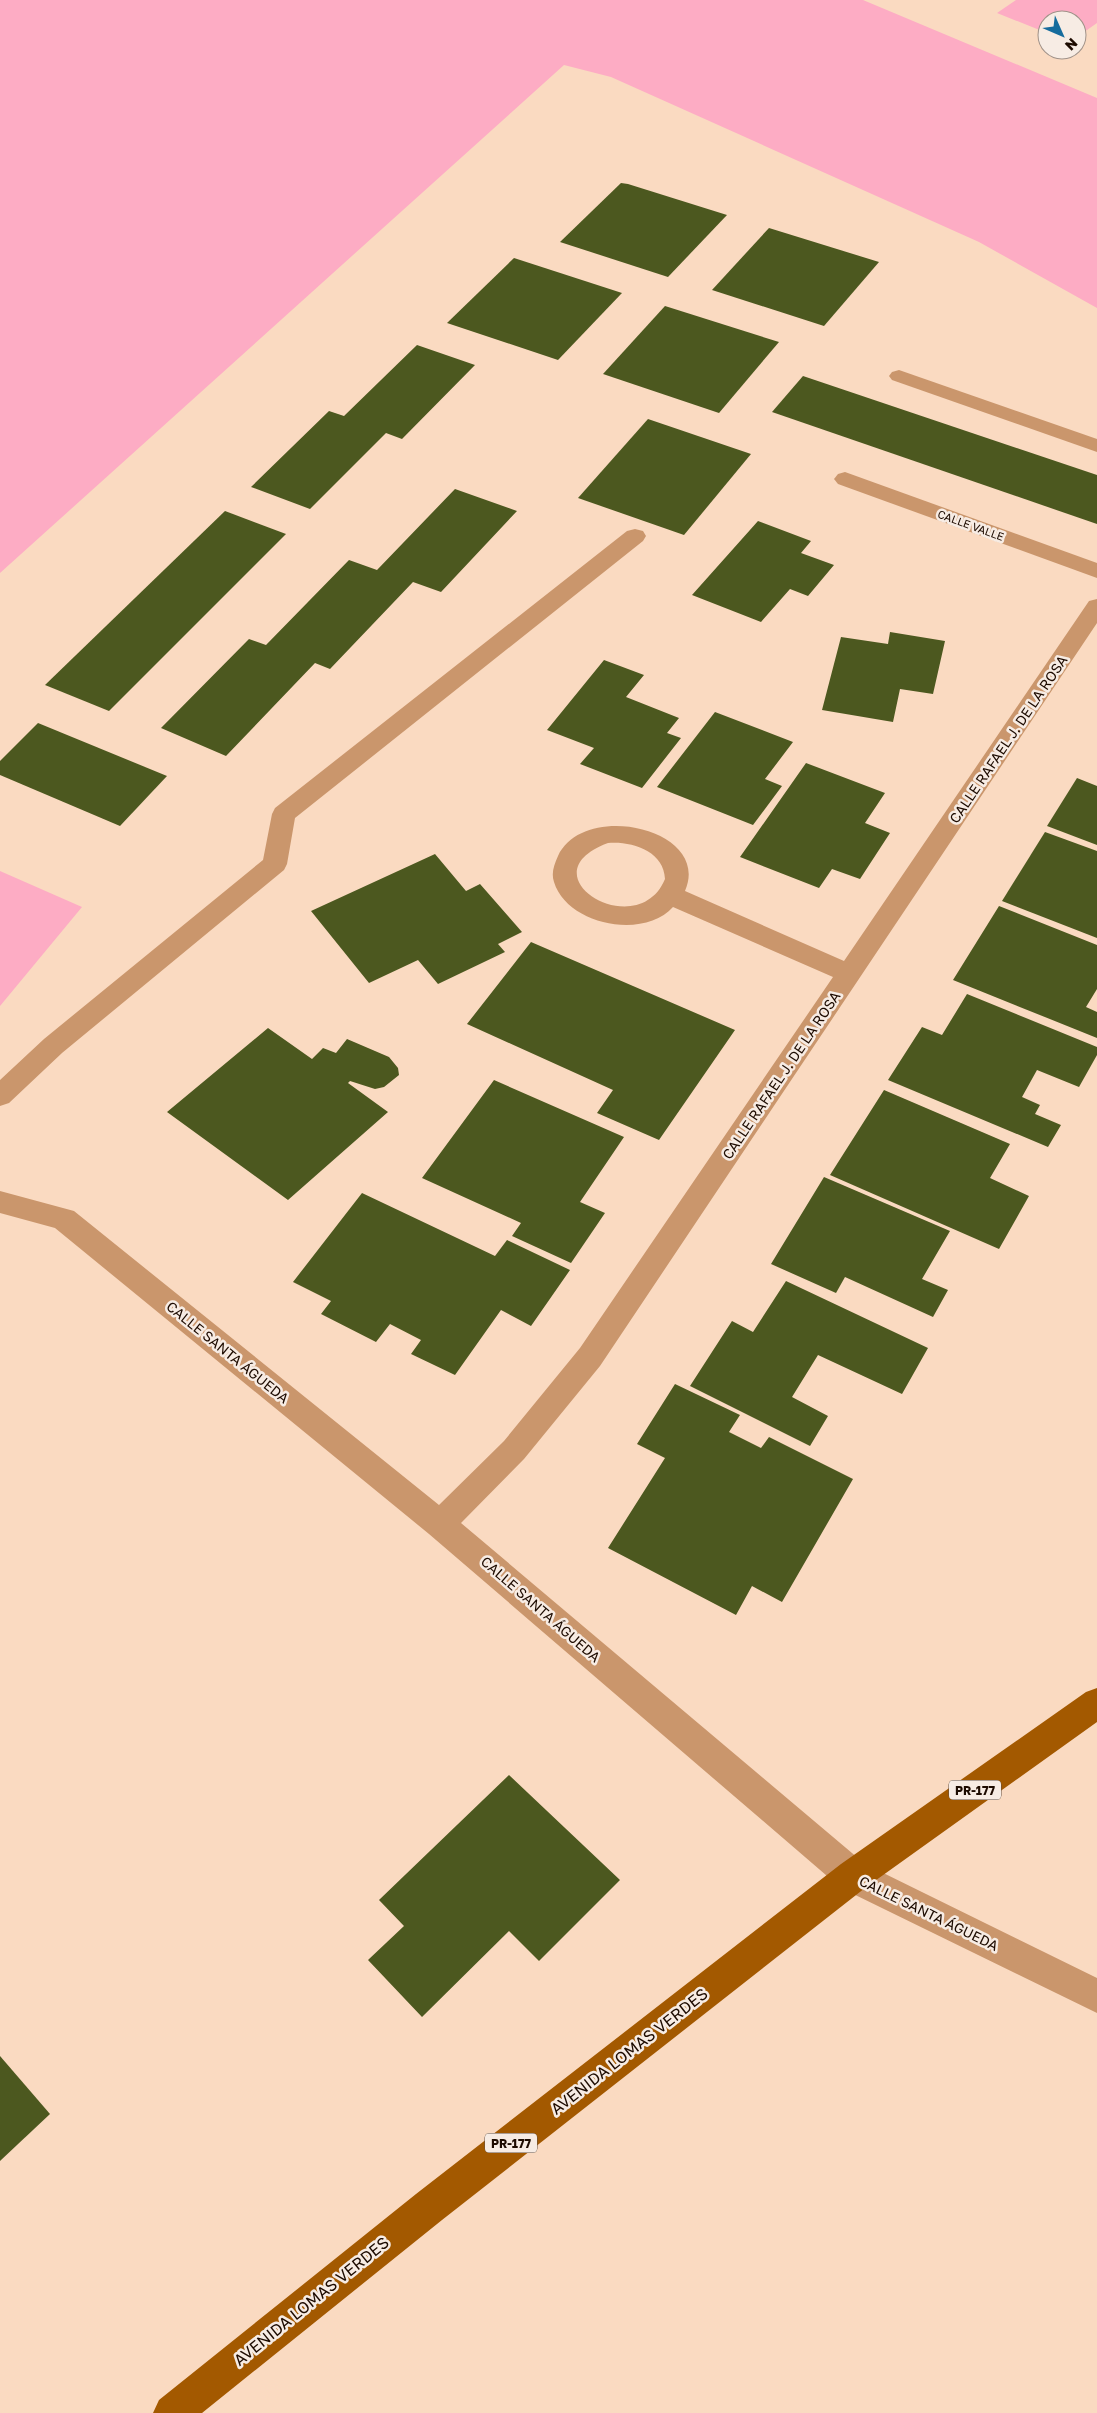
<svg xmlns="http://www.w3.org/2000/svg" width="1097" height="2413" viewBox="0 0 1097 2413" font-family="'Golos Text',sans-serif">
<rect width="100%" height="100%" fill="#fadac1"/>
<g fill="#fdacc4">
<polygon points="0,0 863,0 1097,98 1097,308 979,242 611,77 564,65 0,573"/>
<polygon points="1016,0 1097,0 1097,23 1077,37 1077,20 1047,20 1047,33 997,13"/>
<polygon points="0,871 82,907 0,1006"/>
</g>
<g fill="#4c581f">
<polygon points="621,183 628,184 727,215 668,277 560,242"/>
<polygon points="769,228 879,262 824,326 712,290"/>
<polygon points="514,258 622,293 558,360 447,323"/>
<polygon points="665,306 779,342 719,413 603,374"/>
<polygon points="417,345 475,365 402,439 386,433 310,509 251,487 329,411 344,416"/>
<polygon points="803,376 1097,475 1097,524 772,412"/>
<polygon points="648,419 751,454 684,535 578,498"/>
<polygon points="455,489 517,511 441,592 413,582 330,669 315,663 226,756 161,728 249,639 266,645 349,560 377,570"/>
<polygon points="225,511 286,534 109,711 45,685"/>
<polygon points="758,521 811,541 801,553 834,565 808,596 790,589 761,622 692,595"/>
<polygon points="890,632 945,641 933,694 900,689 893,722 822,710 841,637 888,644"/>
<polygon points="604,660 644,675 626,697 679,718 667,733 681,738 642,788 580,764 594,748 547,730"/>
<polygon points="715,712 793,742 765,779 782,786 753,825 657,787"/>
<polygon points="38,723 167,776 120,826 0,775 0,761"/>
<polygon points="806,763 885,793 865,823 890,833 860,879 832,869 819,888 740,857"/>
<polygon points="1077,778 1097,786 1097,845 1047,826"/>
<polygon points="1045,832 1097,851 1097,938 1002,901"/>
<polygon points="435,854 466,891 480,884 522,932 498,944 505,952 438,984 418,960 369,983 311,911"/>
<polygon points="999,906 1097,945 1097,989 1086,1007 1097,1012 1097,1038 953,980"/>
<polygon points="531,942 735,1030 659,1140 597,1113 613,1090 467,1024"/>
<polygon points="967,994 1097,1047 1097,1055 1079,1087 1037,1070 1022,1097 1040,1105 1035,1114 1061,1125 1048,1147 888,1080 922,1027 942,1035"/>
<polygon points="268,1028 312,1059 323,1048 336,1053 347,1039 389,1057 398,1068 399,1075 384,1087 375,1089 350,1081 348,1083 388,1112 288,1200 167,1112"/>
<polygon points="494,1080 624,1137 580,1202 605,1213 571,1263 512,1236 521,1223 422,1178"/>
<polygon points="884,1090 1010,1144 990,1178 1029,1196 999,1249 830,1175"/>
<polygon points="824,1177 950,1231 922,1279 948,1290 933,1317 845,1277 836,1293 771,1264"/>
<polygon points="362,1193 495,1256 507,1240 570,1270 531,1326 501,1310 455,1375 411,1354 421,1340 390,1324 376,1342 321,1314 331,1301 293,1282"/>
<polygon points="786,1281 928,1348 902,1394 818,1355 792,1397 828,1416 810,1446 690,1386 732,1321 753,1332"/>
<polygon points="675,1384 740,1415 729,1432 761,1448 769,1437 853,1479 782,1602 752,1586 736,1615 608,1548 665,1458 637,1444"/>
<polygon points="509,1775 620,1880 539,1961 509,1931 422,2017 368,1960 404,1926 379,1900"/>
<polygon points="0,2056 50,2114 0,2161"/>
</g>
<g fill="none" stroke-linecap="round" stroke-linejoin="round">
<g fill="#ca966c" fill-rule="evenodd">
<polygon points="899,370 1097,439 1097,452 892,380 889,376 892,372"/>
<polygon points="845,472 1097,563 1097,578 838,484 834,479 838,474"/>
<polygon points="635,529 643,531 646,536 643,541 295,818 287,864 284,870 62,1053 9,1103 0,1106 0,1080 44,1039 263,860 272,814 275,808 627,531"/>
<path d="M1097,599V623L600,1366L524,1459L461,1523L865,1864L1097,1978V2013L841,1888L429,1534L55,1228L0,1213V1191L74,1211L439,1505L504,1441L580,1348L833,977L673,907C644,940 567,925 554,882C551,873 554,865 558,856C584,800 712,829 685,891L844,961L1089,601ZM608,843C632,841 664,851 665,879C638,945 522,875 608,843Z"/>
</g>
<polygon fill="#a35900" fill-rule="evenodd" points="1097,1688 1097,1722 865,1888 442,2220 202,2413 153,2413 159,2400 416,2194 841,1864 1086,1692"/>
</g>
<g text-anchor="middle" dominant-baseline="central" stroke-width="5" stroke-linejoin="round" paint-order="stroke">
<g font-size="11" fill="#1d0b00" stroke="#f7ece4">
<text transform="translate(971 525) rotate(20)">CALLE VALLE</text>
</g>
<g fill="#f7ece4" stroke="#5e4e44" stroke-width="1">
<rect x="949" y="1780.5" width="52" height="19" rx="4"/>
<rect x="485" y="2133.5" width="52" height="19" rx="4"/>
</g>
<g font-size="12" font-weight="bold" fill="#1d0b00">
<text x="975" y="1790">PR-177</text>
<text x="511" y="2143">PR-177</text>
</g>
<g font-size="14" fill="#1d0b00" stroke="#f7ece4">
<text transform="translate(1008 739) rotate(-56)">CALLE RAFAEL J. DE LA ROSA</text>
<text transform="translate(781 1075) rotate(-56)">CALLE RAFAEL J. DE LA ROSA</text>
<text transform="translate(228 1352) rotate(39)">CALLE SANTA ÁGUEDA</text>
<text transform="translate(541 1609) rotate(41)">CALLE SANTA ÁGUEDA</text>
<text transform="translate(929 1913) rotate(26)">CALLE SANTA ÁGUEDA</text>
</g>
<g font-size="16" fill="#1d0b00" stroke="#f7ece4">
<text transform="translate(629 2051) rotate(-38)">AVENIDA LOMAS VERDES</text>
<text transform="translate(311 2301) rotate(-39)">AVENIDA LOMAS VERDES</text>
</g>
</g>
<g transform="translate(1062 35) rotate(135)"><circle r="24" fill="#f7ece4" stroke="#a09289"/>
<path d="M0-4L9 19L0 12L-9 19Z" fill="#166c9d"/>
<text y="-8" font-size="14" font-weight="bold" text-anchor="middle" fill="#1d0b00">N</text>
</g>
</svg>
